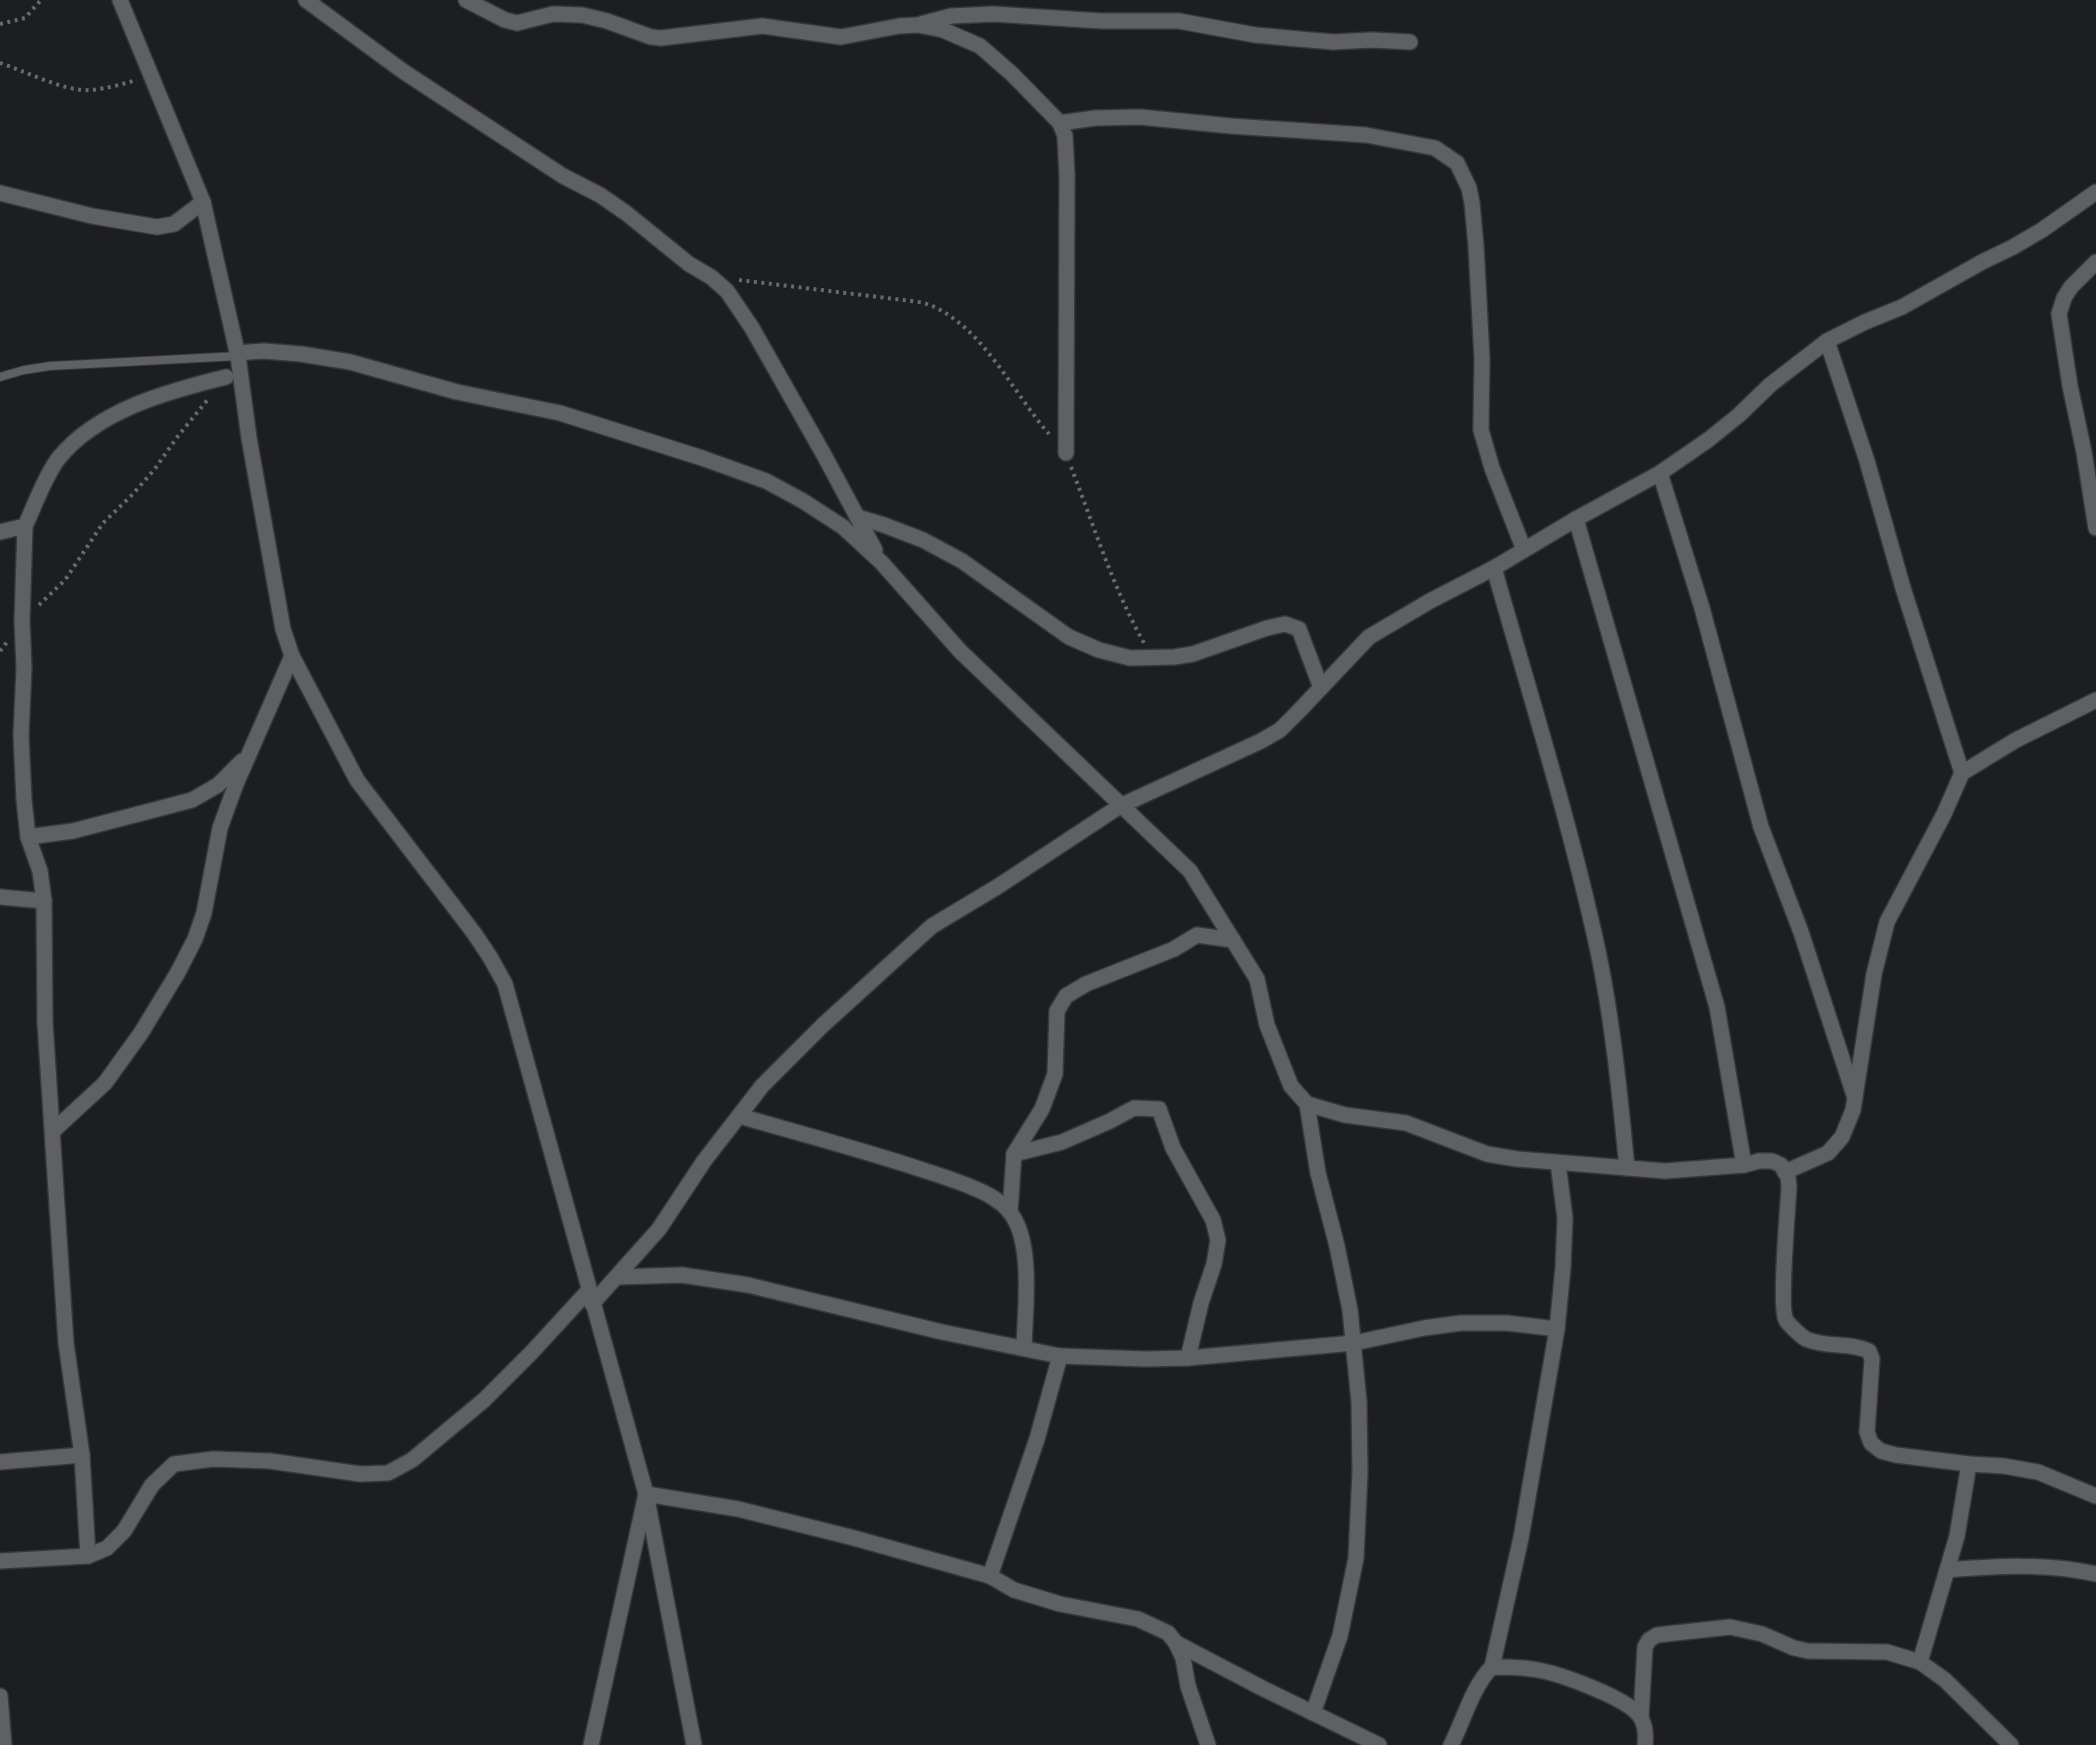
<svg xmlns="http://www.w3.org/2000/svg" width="2096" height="1745" viewBox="0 0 2096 1745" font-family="'Public Sans',sans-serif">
<rect width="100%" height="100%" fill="#1d1e21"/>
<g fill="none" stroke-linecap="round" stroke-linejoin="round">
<defs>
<polyline id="lane" points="0,377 24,370 50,366 238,356"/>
<g id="street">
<polyline points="120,0 203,202 238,356 249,438 283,629 292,656 357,780 474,933 490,957 505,984 646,1494 694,1745"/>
<polyline points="306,0 404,72 563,176 600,195 626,213 689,264 711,277 727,291 752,328 824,455 875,550"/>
<polyline points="466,0 505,20 517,23 553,14 582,15 607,21 651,37 661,38 762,26 841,37 899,26 918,25 943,30 980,46 1012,74 1060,123 1065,136 1067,175 1066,453"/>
<polyline points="921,24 951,16 993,14 1102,21 1179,21 1255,35 1310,40 1333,42 1372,40 1410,42"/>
<polyline points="1060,123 1095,118 1140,117 1231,126 1366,135 1435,148 1457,163 1469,188 1472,203 1476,246 1482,358 1481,430 1492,468 1524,550"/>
<polyline points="0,193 92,216 157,227 174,224 203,202"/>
<polyline points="2096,262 2071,287 2064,298 2059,314 2070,386 2084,452 2096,528"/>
<polyline points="1827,341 1867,461 1903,588 1962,773"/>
<path d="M237,353L264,351L301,354L350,362L457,392L560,413L702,458L766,481L803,501L843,527L882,563L960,651L1190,871L1257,979L1267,1025L1291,1086L1307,1104L1345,1115L1406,1123L1487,1154L1517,1159L1665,1171L1744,1165L1759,1161H1772L1781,1165L1788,1177L1789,1186C1788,1208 1779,1307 1786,1320C1789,1325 1801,1336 1806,1339C1826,1348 1850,1342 1869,1351L1872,1359L1867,1432L1871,1443L1881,1451L1896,1455L1969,1464L2004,1466L2038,1472L2096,1496"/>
<polyline points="1660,473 1702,608 1761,827 1801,932 1854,1095"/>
<polyline points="857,517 884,525 923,540 962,561 1069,637 1099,650 1130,658 1174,657 1193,654 1267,628 1285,624 1299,629 1321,688"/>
<polyline points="1576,519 1717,1007 1744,1165"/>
<polyline points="25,526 22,621 24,668 21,735 24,800 28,837 40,871 44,901 45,1023 66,1343 82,1455 88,1556"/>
<path d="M0,532L25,526C35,505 44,478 58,459C97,410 169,391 226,377"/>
<path d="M1494,568C1530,695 1570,822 1598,951C1613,1023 1620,1096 1627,1168"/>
<polyline points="28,837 73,831 192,800 218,785 242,761"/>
<polyline points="0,897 44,901"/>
<polyline points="1307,1104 1318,1173 1337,1246 1350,1310 1359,1402 1360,1472 1356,1558 1340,1636 1313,1713"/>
<path d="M740,1116C801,1134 863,1150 923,1170C942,1176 980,1188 995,1199C1003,1204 1012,1213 1016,1222C1032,1254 1025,1312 1024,1348"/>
<polyline points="53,1131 105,1083 141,1033 177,974 195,939 204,913 220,828 236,784 292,656"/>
<polyline points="1014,1154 1062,1142 1110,1121 1134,1108 1159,1109 1173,1148 1213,1220 1218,1240 1214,1264 1201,1303 1188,1358"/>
<polyline points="1785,1172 1828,1153 1842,1137 1853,1110 1874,974 1887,922 1944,814 1962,773 2016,740 2096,700"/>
<polyline points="1010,1212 1014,1154 1042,1109 1055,1074 1057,1011 1066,996 1086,984 1174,949 1197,935 1233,940"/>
<polyline points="617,1277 682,1275 748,1285 942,1332 1060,1356 1146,1359 1188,1358 1354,1343 1424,1328 1461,1323 1507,1323 1557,1329"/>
<polyline points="592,1304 659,1229 704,1161 762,1086 823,1025 932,926 997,887 1120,806 1261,741 1280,730 1298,712 1369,637 1430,601 1494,568 1576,519 1660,473 1708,440 1739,415 1770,385 1827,341 1865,322 1902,307 1982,262 2013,247 2042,230 2096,192"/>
<polyline points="0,1462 82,1455"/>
<polyline points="0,1561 88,1556 107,1548 124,1531 152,1485 174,1464 213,1459 270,1461 360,1474 388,1473 412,1460 484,1400 531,1353 589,1290"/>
<path d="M1947,1570C1997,1566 2046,1563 2096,1574"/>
<polyline points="990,1576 1037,1439 1060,1356"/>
<polyline points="1176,1643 1262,1688 1379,1745"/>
<polyline points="1920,1662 1957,1536 1969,1464"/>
<polyline points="1492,1667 1521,1538 1557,1329 1563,1268 1565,1218 1558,1163"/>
<polyline points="0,1696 4,1745"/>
<polyline points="1641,1717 1645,1647 1649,1640 1657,1635 1730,1627 1762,1634 1794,1648 1808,1651 1887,1652 1920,1662 1945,1680 2011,1745"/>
<polyline points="591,1745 646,1494 738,1509 854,1538 990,1576 1014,1590 1060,1604 1138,1619 1168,1633 1176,1643 1183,1658 1188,1686 1208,1745"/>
<path d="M1451,1745C1463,1722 1473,1685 1492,1667C1507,1667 1523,1667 1538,1670C1560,1674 1631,1699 1641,1718C1646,1727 1646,1736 1645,1745"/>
</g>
</defs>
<use href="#lane" stroke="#37383b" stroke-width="10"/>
<use href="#street" stroke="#37383b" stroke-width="18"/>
<g stroke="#696a6d" stroke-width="4" stroke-dasharray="3 4.5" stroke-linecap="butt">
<polyline points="0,24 25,18 41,0"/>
<path d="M0,63C25,71 65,92 90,90C106,89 122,84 137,80"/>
<path d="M739,280L903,300C912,301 922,302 930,305C983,327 1013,393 1049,434"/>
<path d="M1071,467C1094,526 1113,588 1144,643"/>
<polyline points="39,605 65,580 103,523 131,496 154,470 178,436 209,398"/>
<polyline points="0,651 7,642"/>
</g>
<use href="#lane" stroke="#5f6064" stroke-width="8"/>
<use href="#street" stroke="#5f6064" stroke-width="15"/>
</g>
</svg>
